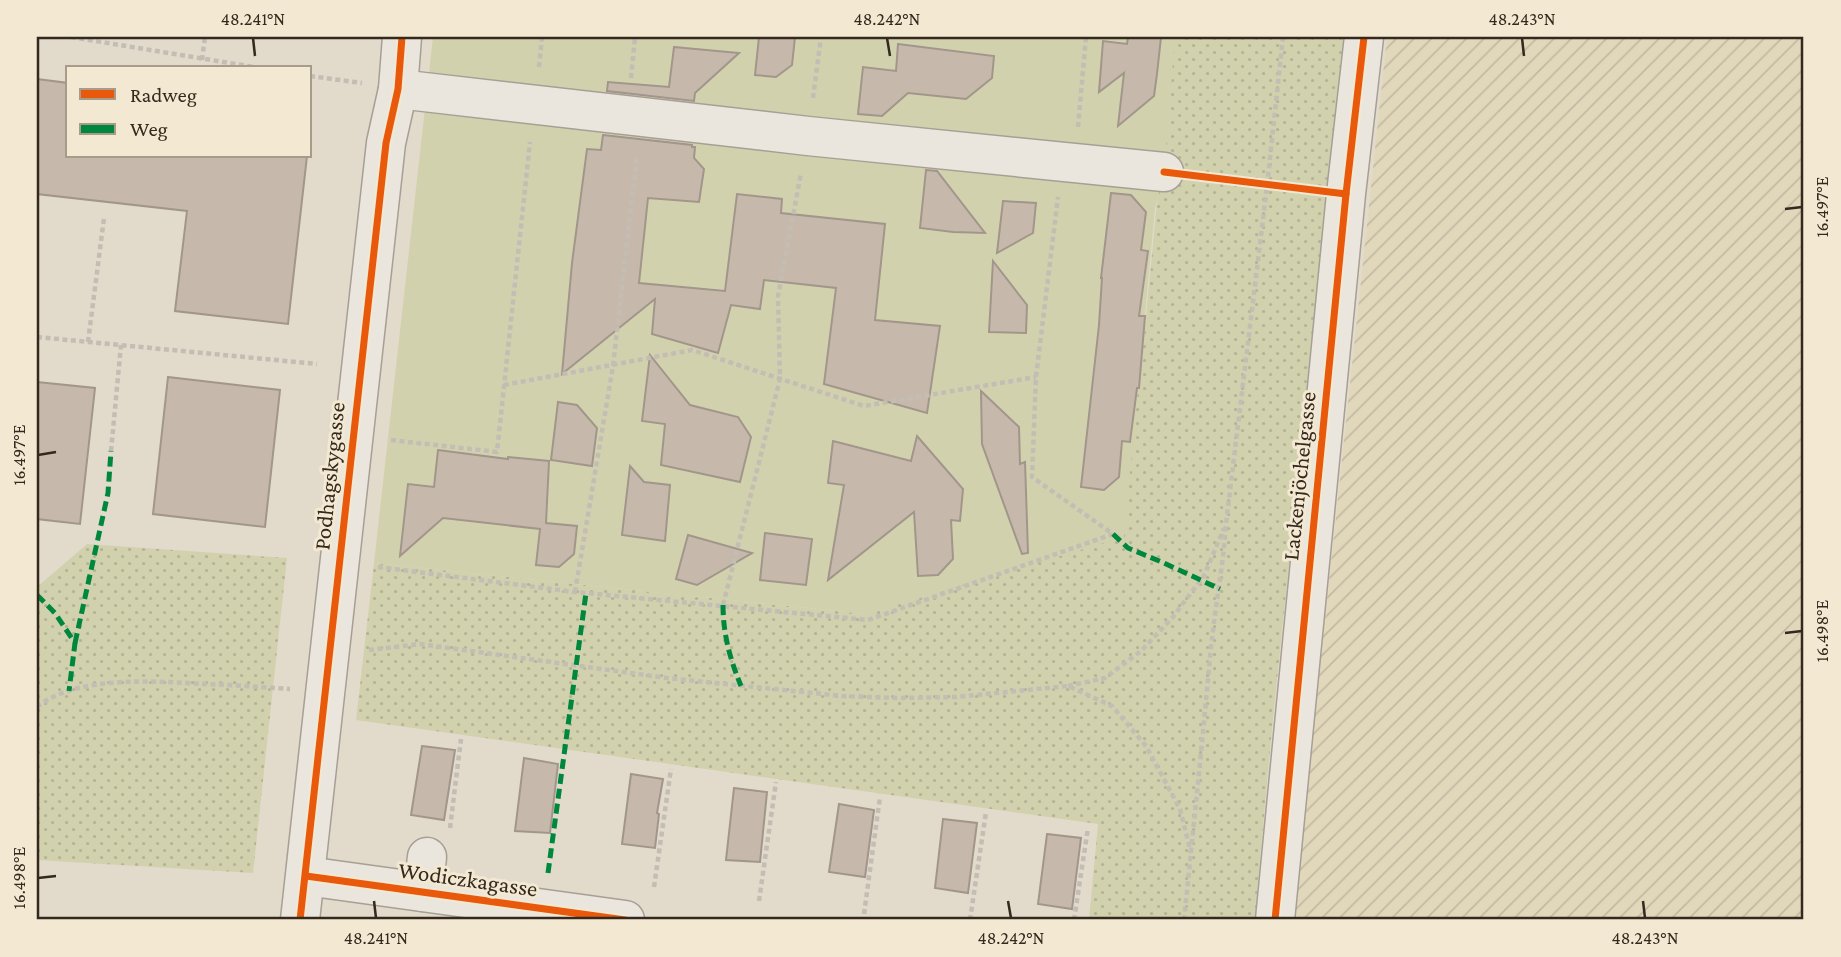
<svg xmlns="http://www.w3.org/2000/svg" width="1841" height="957" viewBox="0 0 1841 957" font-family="'Crimson Pro',serif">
<defs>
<pattern id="farmland-furrows" width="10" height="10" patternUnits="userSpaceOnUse" patternTransform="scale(1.75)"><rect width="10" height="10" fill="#e1d8bc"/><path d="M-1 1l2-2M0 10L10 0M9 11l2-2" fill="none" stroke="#c2b9a1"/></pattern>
<pattern id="grass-dots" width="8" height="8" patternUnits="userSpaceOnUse" patternTransform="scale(1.75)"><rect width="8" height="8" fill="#d2d1ae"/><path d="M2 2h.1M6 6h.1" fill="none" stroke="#b5b395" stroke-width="1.8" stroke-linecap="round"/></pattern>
</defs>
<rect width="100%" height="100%" fill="#e2dacb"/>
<polygon fill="url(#farmland-furrows)" points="1387,37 1804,37 1804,920 1293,920"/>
<g fill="url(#grass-dots)">
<path d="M1173,37H1352C1315,331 1279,625 1255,920H1089L1098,824L356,720L374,563L866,614L1139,388Z"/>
<polygon points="87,544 287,558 253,873 37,860 37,587"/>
</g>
<polygon fill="#d2d1ae" points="433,37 1175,37 1164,172 1155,209 1124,537 866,614 374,563"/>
<g fill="#c6b9ac" stroke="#a2968b" stroke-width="2">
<polygon points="759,37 795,37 792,65 776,77 755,75"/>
<polygon points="1128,37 1161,37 1157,74 1154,96 1118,126 1124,73 1099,92 1103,41 1127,44"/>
<polygon points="898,44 994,56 992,78 966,99 908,93 882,116 858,114 863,67 896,71"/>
<polygon points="674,47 739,53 695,93 694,101 607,91 608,82 669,87"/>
<polygon points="37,79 68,83 68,156 307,156 288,324 175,311 187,211 37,194"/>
<polygon points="603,135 692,145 692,147 695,147 694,158 704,169 699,202 648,198 639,283 725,291 737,194 782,199 781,213 885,224 875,320 940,326 927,413 824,384 836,288 764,280 760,309 731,305 718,353 652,334 655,299 562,374 572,263 587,149 601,150"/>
<polygon points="926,170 937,171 985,233 953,232 920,228"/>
<polygon points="1111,193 1131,195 1146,212 1141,250 1148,251 1139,316 1145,316 1139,388 1137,388 1130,442 1122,441 1119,477 1104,490 1081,487 1099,325 1102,278 1101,278"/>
<polygon points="1003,201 1036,203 1033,233 997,253"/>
<polygon points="993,261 1027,305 1026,333 989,332"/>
<polygon points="650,355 690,405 738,417 751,437 740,482 661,465 665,424 642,421"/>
<polygon points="168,377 280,390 265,527 153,514"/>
<polygon points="37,382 95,388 80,524 37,519"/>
<polygon points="981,391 1019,427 1020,464 1025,462 1028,553 1022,554 982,444"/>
<polygon points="558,402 577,405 597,428 592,466 551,460"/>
<polygon points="917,436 963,489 960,521 951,520 953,559 938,575 918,576 914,512 828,580 844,485 828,483 833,441 911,461"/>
<polygon points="438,450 508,459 508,457 549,461 546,523 577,526 574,554 559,567 536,565 540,529 443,518 400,556 408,484 434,487"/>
<polygon points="630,466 644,482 670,485 665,541 622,535"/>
<polygon points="765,533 812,539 806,585 760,580"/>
<polygon points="688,535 752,553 697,585 676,579"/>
<polygon points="422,746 455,750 444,820 411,815"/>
<polygon points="524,758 558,764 550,833 515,831"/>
<polygon points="631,774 663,779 657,813 659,814 655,848 622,844"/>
<polygon points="734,788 767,792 760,862 726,860"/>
<polygon points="839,804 874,810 865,877 829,872"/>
<polygon points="943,819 977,823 968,893 935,888"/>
<polygon points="1047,834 1081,838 1072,909 1038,904"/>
</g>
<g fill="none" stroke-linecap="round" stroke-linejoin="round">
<defs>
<g id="minor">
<polyline points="398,89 808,136 1164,172"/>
<polyline points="306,876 625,920"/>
<polyline points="423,892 427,857"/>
<polyline points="300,920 386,143 398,89 402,37"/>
<polyline points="1275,920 1346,194 1364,37"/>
</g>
</defs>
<use href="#minor" stroke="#a79f95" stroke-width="41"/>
<g stroke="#c3bdb4" stroke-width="4.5" stroke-dasharray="5 3.5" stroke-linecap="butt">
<polyline points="71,37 260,68"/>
<polyline points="202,60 205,37"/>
<polyline points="539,67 542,37"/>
<polyline points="310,76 362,83"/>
<polyline points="631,78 635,37"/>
<polyline points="813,98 821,37"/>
<polyline points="1078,127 1086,37"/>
<polyline points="37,337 317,364"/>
<polyline points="88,342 104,218"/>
<polyline points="504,385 692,350 864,406 1036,377"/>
<polyline points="391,440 497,452 530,142"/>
<polyline points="111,451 121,345"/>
<polyline points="378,567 575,592 868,620 1113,534 1032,477 1036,377 1058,197"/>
<polyline points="575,592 613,366 637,155"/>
<polyline points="723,605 780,379 778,296 801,173"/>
<polyline points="369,650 420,644 667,678 842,696 897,698 956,697 1068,686 1112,706 1146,746 1180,809 1191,853"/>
<polyline points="1068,686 1105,678 1141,651 1172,618 1204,576 1224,528"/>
<path d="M37,707C77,675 155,681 204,684C232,685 261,687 290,689"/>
<polyline points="450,828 461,739"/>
<polyline points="654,887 671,769"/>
<polyline points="759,901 776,782"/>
<polyline points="864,914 880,797"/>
<polyline points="970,920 986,812"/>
<polyline points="1074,920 1088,828"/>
<path d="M1184,920C1193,833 1202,745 1210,658C1214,613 1223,569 1226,524L1267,186L1283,37"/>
</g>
<use href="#minor" stroke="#eae6dd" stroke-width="38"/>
<g stroke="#00873e" stroke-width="5" stroke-dasharray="10 5" stroke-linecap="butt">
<polyline points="1113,534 1128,548 1164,563 1220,589"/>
<polyline points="37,595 55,613 75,643 69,691"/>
<path d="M723,605C723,634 730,659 741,686"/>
<polyline points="75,643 108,493 111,451"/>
<polyline points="548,873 586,593"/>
</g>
<defs>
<g id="cycleway">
<polyline points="1164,172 1346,194"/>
<polyline points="306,876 625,920"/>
<polyline points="300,920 386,143 398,89 402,37"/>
<polyline points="1275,920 1346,194 1364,37"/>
</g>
</defs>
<use href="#cycleway" stroke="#f3e8d1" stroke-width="11"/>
<use href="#cycleway" stroke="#e8590c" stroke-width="7"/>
</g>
<path fill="none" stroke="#35281e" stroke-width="2.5" d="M253,38L255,56M887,38L890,56M1522,38L1524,56M1785,209L1802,207M38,455L56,452M1785,633L1802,631M38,878L56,876M374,901L376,918M1008,901L1011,918M1643,901L1645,918"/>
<g text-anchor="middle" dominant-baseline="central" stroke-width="6" stroke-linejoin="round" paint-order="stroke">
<g font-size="23" fill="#35281e" stroke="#f3e8d1">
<text transform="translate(329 476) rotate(-84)">Podhagskygasse</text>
<text transform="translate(1299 476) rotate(-84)">Lackenjöchelgasse</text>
<text transform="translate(468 879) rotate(8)">Wodiczkagasse</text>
</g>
</g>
<rect width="1841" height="957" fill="none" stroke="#f3e8d1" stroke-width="77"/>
<rect x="66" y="66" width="245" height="91" fill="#f3e8d1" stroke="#a79b89" stroke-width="2"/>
<rect x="80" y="89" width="35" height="10" fill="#e8590c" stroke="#a79b89" stroke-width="2"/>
<text x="130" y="102" font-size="21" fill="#35281e">Radweg</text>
<rect x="80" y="124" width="35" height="10" fill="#00873e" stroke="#a79b89" stroke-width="2"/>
<text x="130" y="136" font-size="21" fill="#35281e">Weg</text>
<rect x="38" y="38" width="1764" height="880" fill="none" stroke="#35281e" stroke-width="2.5"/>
<g font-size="18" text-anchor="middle" fill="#35281e">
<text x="253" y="25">48.241°N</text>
<text x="887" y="25">48.242°N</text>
<text x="1522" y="25">48.243°N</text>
<text transform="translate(1822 207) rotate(-90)" y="6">16.497°E</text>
<text transform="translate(19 455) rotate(-90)" y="6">16.497°E</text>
<text transform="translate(1822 631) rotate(-90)" y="6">16.498°E</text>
<text transform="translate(19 878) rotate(-90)" y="6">16.498°E</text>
<text x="376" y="944">48.241°N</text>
<text x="1011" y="944">48.242°N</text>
<text x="1645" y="944">48.243°N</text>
</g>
</svg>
